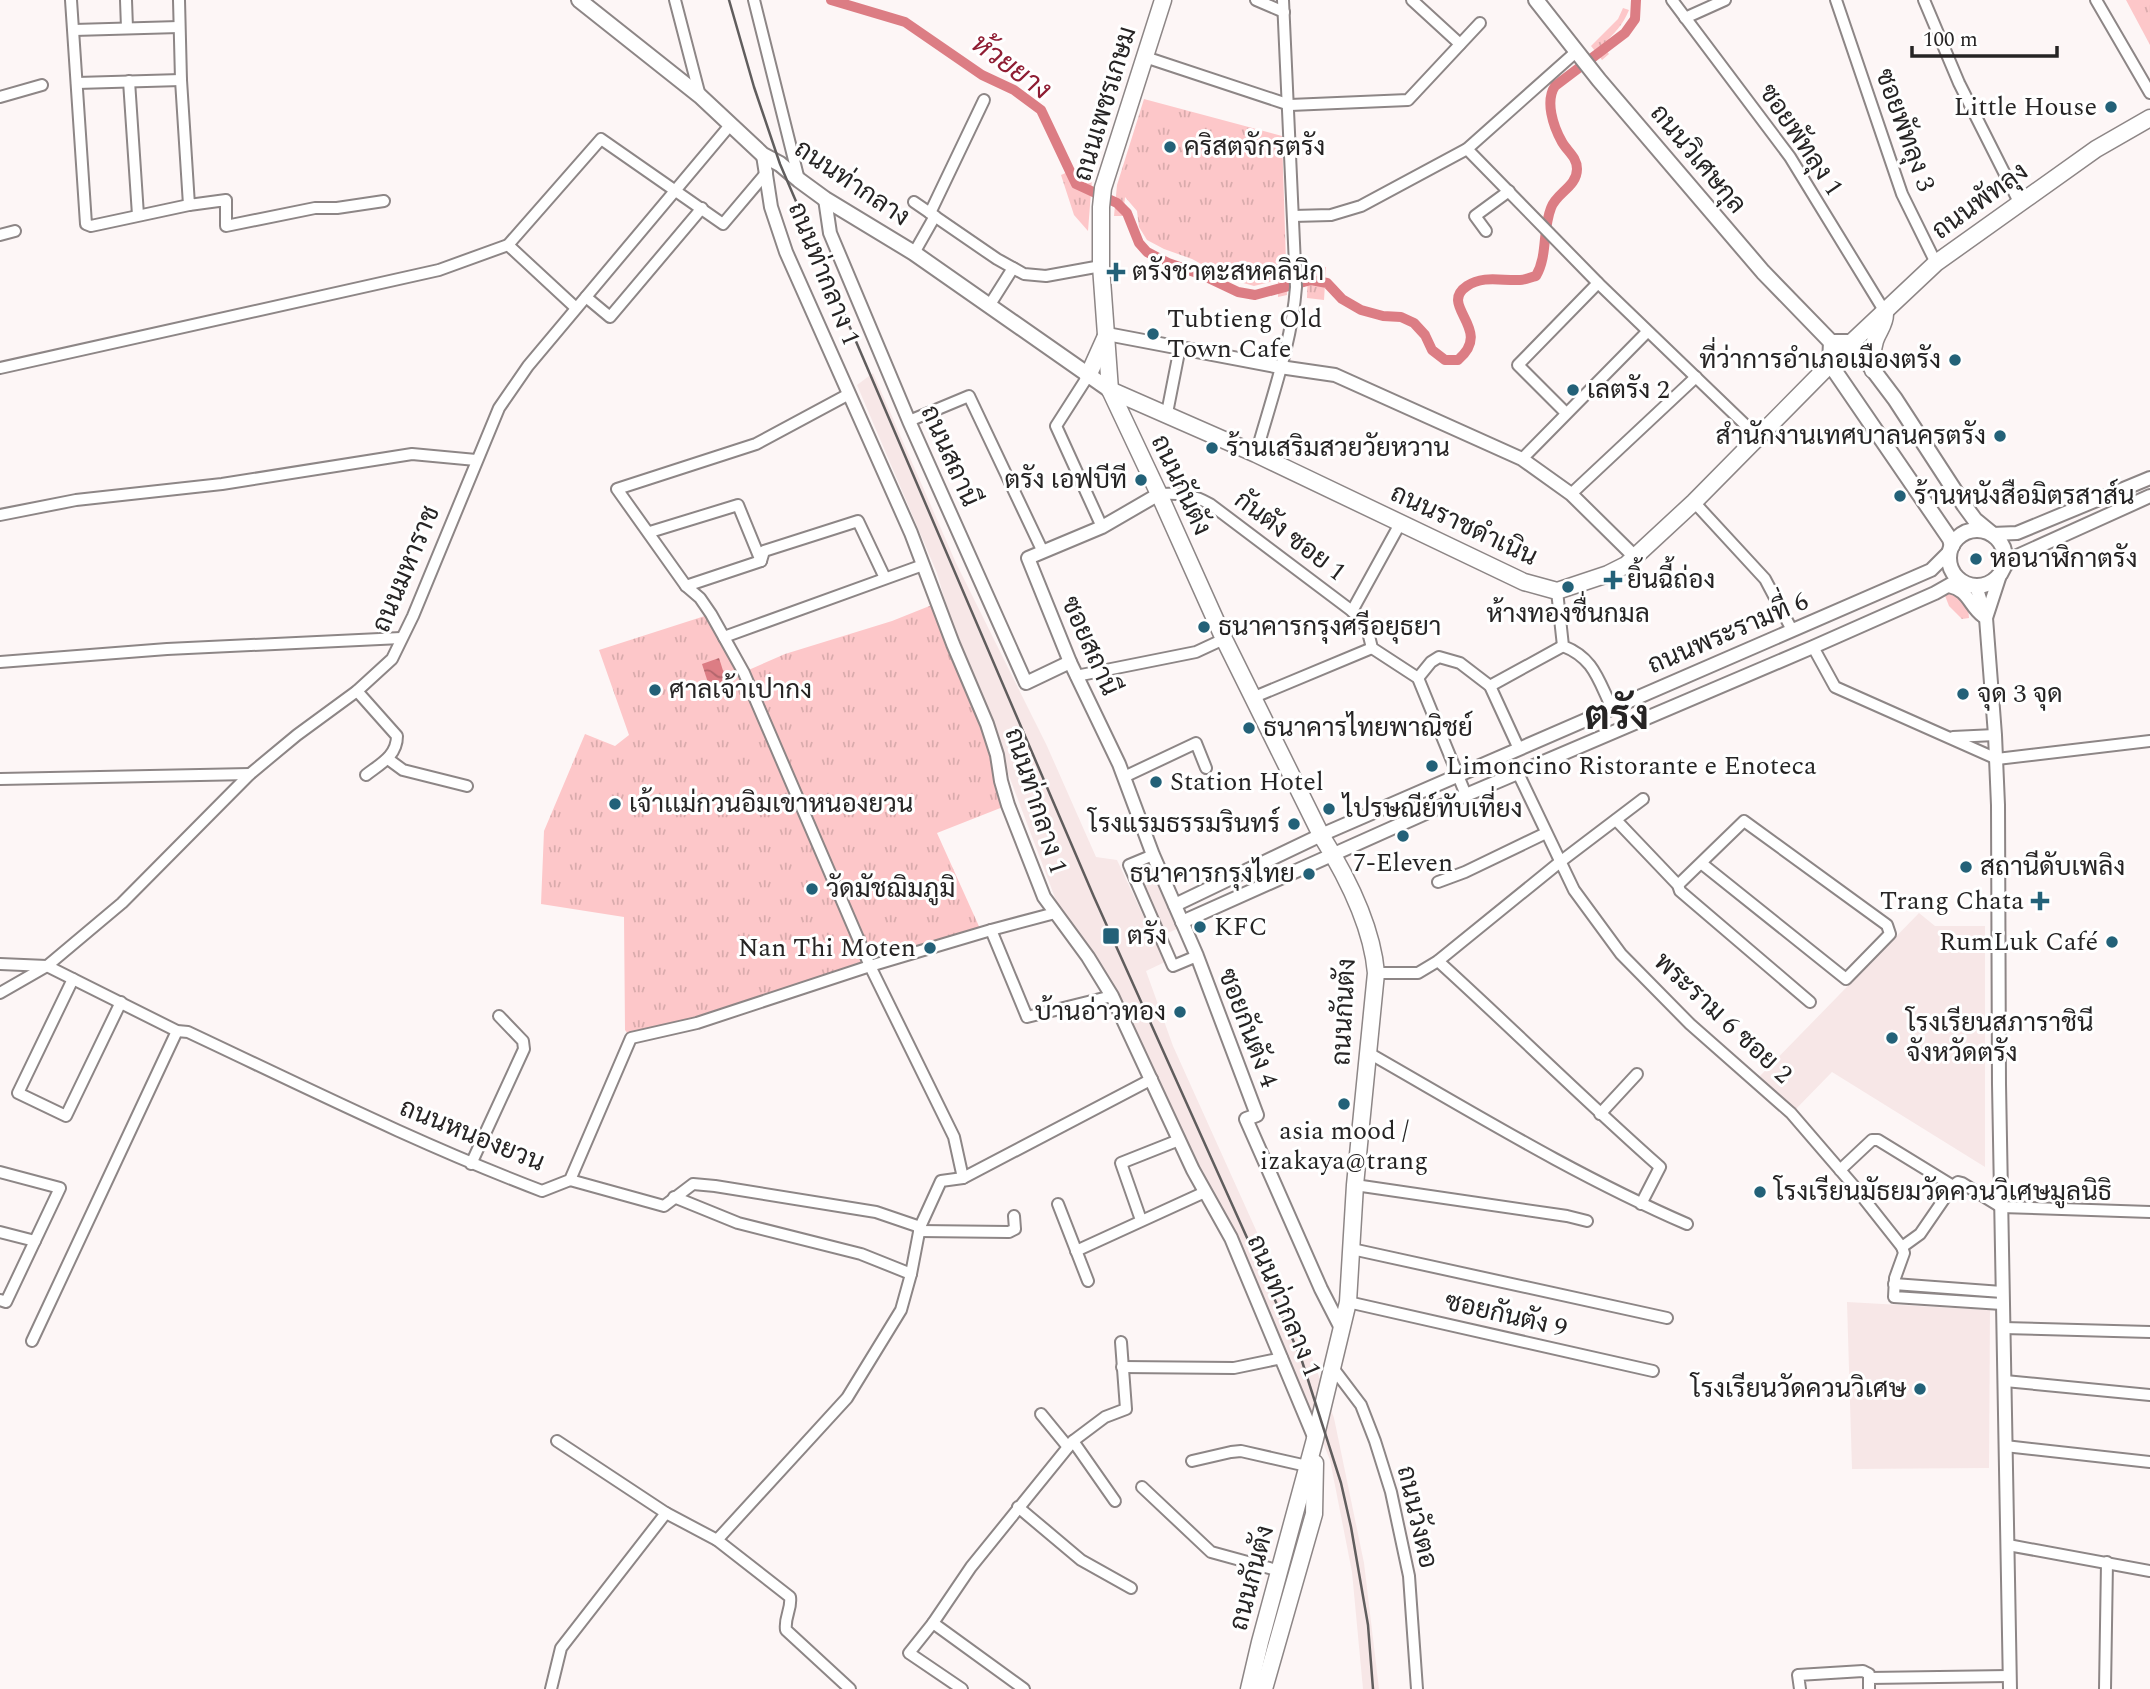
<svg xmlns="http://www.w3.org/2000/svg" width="2150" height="1689" viewBox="0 0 2150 1689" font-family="Spectral,Sarabun,serif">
<defs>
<pattern id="grass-tufts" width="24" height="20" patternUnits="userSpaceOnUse" patternTransform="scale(1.75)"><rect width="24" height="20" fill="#fdc7c9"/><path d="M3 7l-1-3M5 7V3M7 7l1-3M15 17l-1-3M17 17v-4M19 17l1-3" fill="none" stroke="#d9abac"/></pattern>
<pattern id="water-waves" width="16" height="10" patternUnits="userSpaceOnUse" patternTransform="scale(1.75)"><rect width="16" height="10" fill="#dc7d84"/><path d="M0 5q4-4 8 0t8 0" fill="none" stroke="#b2666c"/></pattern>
</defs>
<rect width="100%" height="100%" fill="#fdf6f6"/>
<g fill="#f7e7e7">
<polygon points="873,373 956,563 1047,746 1096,857 1117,860 1165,962 1146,971 1173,1046 1307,1343 1334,1418 1364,1563 1379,1689 1363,1689 1352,1572 1330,1460 1253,1274 1205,1182 1127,1013 1060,911 951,622 937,573 857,385"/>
<polygon points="1150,860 1179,928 1163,935 1136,866"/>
<polygon points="1919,913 1935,926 1985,926 1985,1167 1832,1072 1794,1111 1759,1077"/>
<polygon points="1847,1302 1990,1310 1989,1468 1852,1469"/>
</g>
<g fill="url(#grass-tufts)">
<polygon points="2126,0 2150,0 2150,45"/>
<path d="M1623,8L1629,10C1623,25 1614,34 1602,45L1609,54L1602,60L1591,46L1618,19Z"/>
<polygon points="1144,99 1282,136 1287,295 1278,297 1278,280 1254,286 1229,279 1192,259 1164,249 1147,240 1139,227 1137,211 1125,197 1123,216 1114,216 1117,185"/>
<polygon points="1079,167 1083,178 1092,179 1088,231 1074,215 1061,175"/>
<polygon points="1308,265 1326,267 1324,300 1307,298"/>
<path d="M1950,590C1960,597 1969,605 1969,618L1962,619L1949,606L1944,593Z"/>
<polygon points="937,603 986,722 1008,805 937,833 982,933 631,1038 625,1030 624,917 541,904 544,831 585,734 615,746 629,735 599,650 711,614 744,672 785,654 892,621"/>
</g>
<polygon fill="url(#water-waves)" points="719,658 727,683 710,689 702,664"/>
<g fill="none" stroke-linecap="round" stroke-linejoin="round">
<path stroke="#dc7d84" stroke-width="10" d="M831,0L905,22L982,75L1014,90L1041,110L1076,184L1117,203L1127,213L1139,243L1147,252L1168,263L1200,274L1238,292L1255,295L1311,280L1327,283L1342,299L1361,310L1383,316L1401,317L1414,323L1425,335L1432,350L1445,360H1458C1495,329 1437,306 1467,286C1483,275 1502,281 1520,280C1525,280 1531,277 1536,276C1548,255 1542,231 1551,208C1556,193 1577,187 1577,169C1577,157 1567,151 1562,142C1553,126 1545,101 1555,86L1625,33L1635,19L1636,0"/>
<defs>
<g id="minor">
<polyline points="71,0 86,224 91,226 189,205"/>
<polyline points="126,0 127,28"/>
<polyline points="179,0 181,80 189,205 226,200 226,226 315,208 337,208 384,201"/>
<polyline points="675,0 700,96"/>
<polyline points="754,0 799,180"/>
<polyline points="1256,0 1284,12"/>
<polyline points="1412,0 1460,44"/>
<polyline points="1672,0 1790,157 1885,312"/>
<polyline points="1836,0 1902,194 1936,263"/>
<polyline points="1924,0 1959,83 2019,202"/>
<polyline points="2096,0 2150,93"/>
<polyline points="1685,18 1725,0"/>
<polyline points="74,30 179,27"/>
<polyline points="1145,57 1290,105 1408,100 1480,23"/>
<polyline points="129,81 138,215"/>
<polyline points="77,83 181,80"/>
<polyline points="0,97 42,85"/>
<polyline points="1467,149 1598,283 1759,438"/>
<polyline points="914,202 997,259 1024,274 1046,276 1101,266"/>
<polyline points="930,213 984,100"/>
<polyline points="1293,216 1331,215 1361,206 1467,149 1577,51"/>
<polyline points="1486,231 1475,216 1509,191"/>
<polyline points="0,235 15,231"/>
<polyline points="508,245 576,308"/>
<polyline points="914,253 935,216"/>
<polyline points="586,297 610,317 702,208"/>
<polyline points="989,306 1013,268"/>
<polyline points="0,368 439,270 508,245 601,139 723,224 767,172"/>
<polyline points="1088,376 1056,426 1102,527"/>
<polyline points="849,394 756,444 617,489 686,586 700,598 711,614 744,673 870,966 954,1137 963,1178"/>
<polyline points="1167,413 1180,347"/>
<polyline points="1566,413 1518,365 1598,283"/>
<polyline points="909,421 969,396 1043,552"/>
<path d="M1256,454C1271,400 1292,342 1296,287L1283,0"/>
<polyline points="1522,459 1647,332"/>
<path d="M1159,494C1179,493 1192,494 1210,504L1352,611L1367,628L1372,648L1418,678L1466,795"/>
<polyline points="1571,494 1696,377"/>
<polyline points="1694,502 1765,579 1792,630"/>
<polyline points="0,515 76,500 222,484 412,454 476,460"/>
<polyline points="650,532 738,505 761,561"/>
<polyline points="686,586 761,561 764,551 858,521 885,578"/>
<path d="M1557,591L1563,646C1594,658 1598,680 1612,708"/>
<polyline points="1352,611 1401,522"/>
<polyline points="724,637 923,565"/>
<polyline points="1813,647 1835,687 1997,759 2150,741"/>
<polyline points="0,662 167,649 401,638"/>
<polyline points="1076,676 1196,652 1224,639"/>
<polyline points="1418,678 1431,662 1439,657 1460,663 1490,686 1519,749"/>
<polyline points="1490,686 1563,646"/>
<path d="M357,691L397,736C397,756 380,764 366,775"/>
<polyline points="1252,698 1372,648"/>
<polyline points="1953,737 1995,735"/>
<polyline points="388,759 403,770 467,786"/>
<polyline points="1518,773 1574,890 1621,954 1690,1024 1791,1113 1853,1185 1902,1247 1904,1253 1895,1278 1894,1297 2002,1304"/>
<polyline points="1124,777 1196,743 1206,768"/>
<polyline points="0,779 250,774"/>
<polyline points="1616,820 1678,885 1680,891 1810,1002"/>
<polyline points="1153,855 1129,865 1173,966 1197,956"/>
<polyline points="1438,882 1465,872 1546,833"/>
<polyline points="1678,885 1744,821 1887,925 1890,934 1846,979 1701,863"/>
<polyline points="991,930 1027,1017 1112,996"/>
<path d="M1438,961C1513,1029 1584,1100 1660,1167L1641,1204"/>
<path d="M0,964L47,966L177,1031L188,1032C305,1087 421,1145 542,1191L570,1180L631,1038L697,1023L870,966L991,930L1055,913"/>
<polyline points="1376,973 1418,973 1438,961 1560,862 1643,799"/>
<polyline points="73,979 18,1093 66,1116 121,1002"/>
<polyline points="0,993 47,966 122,903 250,774 297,735 357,691 392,659 413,616 499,408 528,366 731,124"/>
<path d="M1367,1052C1472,1112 1576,1176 1687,1224"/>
<polyline points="1600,1114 1637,1074"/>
<polyline points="471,1164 524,1049 523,1041 499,1016"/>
<polyline points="1840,1170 1872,1140 1878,1140 1953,1186"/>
<polyline points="0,1172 60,1188 6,1302 0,1300"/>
<polyline points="570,1180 664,1206 693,1184 715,1186 876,1212 920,1227"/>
<polyline points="1355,1185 1567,1216 1587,1221"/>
<polyline points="674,1197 738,1223 861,1254 911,1274"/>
<polyline points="1058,1204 1088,1281"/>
<polyline points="1141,1220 1121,1163 1179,1140"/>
<polyline points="919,1231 1009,1232 1015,1229 1014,1216"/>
<polyline points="0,1232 35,1241"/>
<polyline points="1902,1247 1920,1234 1953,1186 1958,1182 1962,1183 2001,1207 2150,1212"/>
<polyline points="1352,1249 1667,1318"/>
<polyline points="1076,1251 1205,1192"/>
<polyline points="1894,1284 2002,1292"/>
<polyline points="1348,1302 1653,1371"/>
<polyline points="2003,1328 2150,1332"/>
<polyline points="32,1341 177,1031"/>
<polyline points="1122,1367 1234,1368 1282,1358"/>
<polyline points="1333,1368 1361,1405 1375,1441 1391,1492 1409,1576 1417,1689"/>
<polyline points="2005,1381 2150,1395"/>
<polyline points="1041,1414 1068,1447"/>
<path d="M557,1441L666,1513L717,1540L790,1597C792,1609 784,1617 786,1630L850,1689"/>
<polyline points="1073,1441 1115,1501"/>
<polyline points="2005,1446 2150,1462"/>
<polyline points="1192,1461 1231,1452 1241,1451 1307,1466"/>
<polyline points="1142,1487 1211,1552 1280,1571"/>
<polyline points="1018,1507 1081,1560 1131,1588"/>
<polyline points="717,1540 847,1398 901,1310 911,1274 920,1227 941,1181 963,1178 1152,1079"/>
<polyline points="2008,1545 2150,1571"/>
<polyline points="933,1623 909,1653 962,1689"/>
<polyline points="551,1689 561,1648 666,1513"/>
<polyline points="1024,1689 933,1623 971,1567 1073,1441 1105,1417 1126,1409 1121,1342"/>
<polyline points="1800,1689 1798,1675 1863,1671 1869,1674 1869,1678"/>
<polyline points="1869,1689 1869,1678 2009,1676"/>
<polyline points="2105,1689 2107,1562"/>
</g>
<g id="tertiary">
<polyline points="763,155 771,207 786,252 911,533 953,644 987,724 997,755 1001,781 1008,805 1044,897 1088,957 1112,996 1193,1170 1231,1238 1315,1439"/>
<polyline points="825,199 830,233 909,421 1026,683 1070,662"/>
<polyline points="1107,334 1280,367 1335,375 1522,459 1571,494 1636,558"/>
<polyline points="1159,494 1102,527 1028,558 1070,662 1119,764 1153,855 1197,956 1257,1115 1246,1119 1321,1289 1342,1330"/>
<polyline points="1992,534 2017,533 2150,478"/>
<polyline points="2003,568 2015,557 2150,496"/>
<path d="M1949,586C1969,590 1969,606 1983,616"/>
<polyline points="1976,586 1986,618 1995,735 1998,805 1999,1084 2010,1689"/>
<polyline points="1986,618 2000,575"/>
<polyline points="1175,905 1321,835 1931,570 1950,551"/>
<polyline points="1182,922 1466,795 1813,647 1935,593 1958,580"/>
</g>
<g id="secondary">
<polyline points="579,0 700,96 763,155 780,164 799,180 825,199 914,253 1110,390"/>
<polyline points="1536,0 1599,80 1763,272 1831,342 1852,342 1895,399 1964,505 1975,520 1992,534"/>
<polyline points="1831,342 1830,364 1950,539 1952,546"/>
<circle cx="1977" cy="558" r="28"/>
</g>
<g id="primary">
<path d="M1163,0L1103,188L1101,207V266L1110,390L1159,494L1224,639L1321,835C1346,875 1372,925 1376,973L1355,1185L1348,1302L1315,1439L1260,1642L1249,1689"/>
<path d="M1873,370C1872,360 1872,351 1875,341C1878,331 1885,325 1885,314"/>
<polyline points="1088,376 1106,336"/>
<polyline points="1110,390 1256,454 1524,582 1557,591 1608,574 1626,565 1694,502 1852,342 1936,263 2096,149 2150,118"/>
<polyline points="1264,1689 1314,1514 1315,1463"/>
</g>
</defs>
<use href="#minor" stroke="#8d8686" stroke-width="14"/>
<use href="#tertiary" stroke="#8d8686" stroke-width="16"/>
<use href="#secondary" stroke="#8d8686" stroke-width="18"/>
<use href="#primary" stroke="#8d8686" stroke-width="19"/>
<use href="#minor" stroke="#fff" stroke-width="10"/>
<use href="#tertiary" stroke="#fff" stroke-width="12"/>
<use href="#secondary" stroke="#fff" stroke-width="14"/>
<use href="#primary" stroke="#fff" stroke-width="16"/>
<polyline stroke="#605d5d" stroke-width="2.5" points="729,0 754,87 780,164 1094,897 1301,1358 1341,1483 1351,1527 1368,1625 1373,1689"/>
</g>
<g fill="#236178" stroke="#fff" stroke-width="2.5">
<circle cx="2111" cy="107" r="7"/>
<circle cx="1170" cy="147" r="7"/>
<path d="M1112.5 261.5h7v7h7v7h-7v7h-7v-7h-7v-7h7z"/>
<circle cx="1153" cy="334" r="7"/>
<circle cx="1955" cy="360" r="7"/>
<circle cx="1573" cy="390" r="7"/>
<circle cx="2000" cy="436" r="7"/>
<circle cx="1212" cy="448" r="7"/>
<circle cx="1141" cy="480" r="7"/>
<circle cx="1900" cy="496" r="7"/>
<circle cx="1976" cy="559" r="7"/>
<path d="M1609.5 569.5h7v7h7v7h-7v7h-7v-7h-7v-7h7z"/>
<circle cx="1568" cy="587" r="7"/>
<circle cx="1204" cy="627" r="7"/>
<circle cx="655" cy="690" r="7"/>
<circle cx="1963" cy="694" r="7"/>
<circle cx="1249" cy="728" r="7"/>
<circle cx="1432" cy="766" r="7"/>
<circle cx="1156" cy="782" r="7"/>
<circle cx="615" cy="804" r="7"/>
<circle cx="1329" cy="809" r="7"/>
<circle cx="1294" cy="824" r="7"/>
<circle cx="1403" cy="836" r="7"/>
<circle cx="1966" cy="867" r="7"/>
<circle cx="1309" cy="874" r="7"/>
<circle cx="812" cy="889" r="7"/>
<path d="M2036.5 890.5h7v7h7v7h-7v7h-7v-7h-7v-7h7z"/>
<circle cx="1200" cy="927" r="7"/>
<rect x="1102" y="927" width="18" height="18" rx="3.5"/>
<circle cx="2112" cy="942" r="7"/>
<circle cx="930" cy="948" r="7"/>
<circle cx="1180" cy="1012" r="7"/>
<circle cx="1892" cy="1038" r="7"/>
<circle cx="1344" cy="1104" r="7"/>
<circle cx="1760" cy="1192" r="7"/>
<circle cx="1920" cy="1389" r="7"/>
</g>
<g text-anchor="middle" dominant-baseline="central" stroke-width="6" stroke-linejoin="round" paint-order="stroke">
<g font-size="26" fill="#262424" stroke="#fff">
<text transform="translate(1105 104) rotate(-73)">ถนนเพชรเกษม</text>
<text transform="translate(1905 130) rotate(70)">ซอยพัทลุง 3</text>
<text transform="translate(1801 140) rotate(56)">ซอยพัทลุง 1</text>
<text transform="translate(1698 159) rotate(50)">ถนนวิเศษกุล</text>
<text transform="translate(852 183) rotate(34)">ถนนท่ากลาง</text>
<text transform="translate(1980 201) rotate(-36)">ถนนพัทลุง</text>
<text transform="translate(824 274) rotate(68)">ถนนท่ากลาง 1</text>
<text transform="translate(950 456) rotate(66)">ถนนสถานี</text>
<text transform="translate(1181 485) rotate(65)">ถนนกันตัง</text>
<text transform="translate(1464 525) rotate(25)">ถนนราชดำเนิน</text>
<text transform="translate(1290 536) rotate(37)">กันตัง ซอย 1</text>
<text transform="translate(406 569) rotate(-67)">ถนนมหาราช</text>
<text transform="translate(1728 633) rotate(-23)">ถนนพระรามที่ 6</text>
<text transform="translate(1090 646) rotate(66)">ซอยสถานี</text>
<text transform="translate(1036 801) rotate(72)">ถนนท่ากลาง 1</text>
<text transform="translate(1344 1012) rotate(-87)">ถนนกันตัง</text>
<text transform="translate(1723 1018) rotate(43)">พระราม 6 ซอย 2</text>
<text transform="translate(1248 1028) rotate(69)">ซอยกันตัง 4</text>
<text transform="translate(472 1135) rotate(22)">ถนนหนองยวน</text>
<text transform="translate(1284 1306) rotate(67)">ถนนท่ากลาง 1</text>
<text transform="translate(1506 1315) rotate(13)">ซอยกันตัง 9</text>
<text transform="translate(1417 1517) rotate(77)">ถนนวังตอ</text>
<text transform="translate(1252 1578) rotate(-75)">ถนนกันตัง</text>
</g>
<g font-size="26" fill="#262424" stroke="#fff" text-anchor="start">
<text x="2097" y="107" text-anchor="end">Little House</text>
<text x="1184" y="147">คริสตจักรตรัง</text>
<text x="1132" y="272">ตรังชาตะสหคลินิก</text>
<text x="1167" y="319">Tubtieng Old<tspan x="1167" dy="30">Town Cafe</tspan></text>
<text x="1941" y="360" text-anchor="end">ที่ว่าการอำเภอเมืองตรัง</text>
<text x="1587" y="390">เลตรัง 2</text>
<text x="1986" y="436" text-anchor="end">สำนักงานเทศบาลนครตรัง</text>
<text x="1226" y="448">ร้านเสริมสวยวัยหวาน</text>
<text x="1127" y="480" text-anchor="end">ตรัง เอฟบีที</text>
<text x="1914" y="496">ร้านหนังสือมิตรสาส์น</text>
<text x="1990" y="559">หอนาฬิกาตรัง</text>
<text x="1627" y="580">ยิ้นฉี้ถ่อง</text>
<text x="1568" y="614" text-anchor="middle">ห้างทองชื่นกมล</text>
<text x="1218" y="627">ธนาคารกรุงศรีอยุธยา</text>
<text x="669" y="690">ศาลเจ้าเปากง</text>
<text x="1977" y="694">จุด 3 จุด</text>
<text x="1263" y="728">ธนาคารไทยพาณิชย์</text>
<text x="1446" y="766">Limoncino Ristorante e Enoteca</text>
<text x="1170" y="782">Station Hotel</text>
<text x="629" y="804">เจ้าเเม่กวนอิมเขาหนองยวน</text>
<text x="1343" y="809">ไปรษณีย์ทับเที่ยง</text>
<text x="1280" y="824" text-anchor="end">โรงแรมธรรมรินทร์</text>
<text x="1403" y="863" text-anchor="middle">7-Eleven</text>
<text x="1980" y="867">สถานีดับเพลิง</text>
<text x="1295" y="874" text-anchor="end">ธนาคารกรุงไทย</text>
<text x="826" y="889">วัดมัชฌิมภูมิ</text>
<text x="2024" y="901" text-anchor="end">Trang Chata</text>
<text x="1214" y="927">KFC</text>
<text x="1127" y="936">ตรัง</text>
<text x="2098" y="942" text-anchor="end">RumLuk Café</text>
<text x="916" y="948" text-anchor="end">Nan Thi Moten</text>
<text x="1166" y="1012" text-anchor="end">บ้านอ่าวทอง</text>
<text x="1906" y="1023">โรงเรียนสภาราชินี<tspan x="1906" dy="30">จังหวัดตรัง</tspan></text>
<text x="1344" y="1131" text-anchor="middle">asia mood /<tspan x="1344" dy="30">izakaya@trang</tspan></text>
<text x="1774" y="1192">โรงเรียนมัธยมวัดควนวิเศษมูลนิธิ</text>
<text x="1906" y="1389" text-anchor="end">โรงเรียนวัดควนวิเศษ</text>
</g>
<g font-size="28" font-style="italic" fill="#8f1d33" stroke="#fff">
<text transform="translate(1011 67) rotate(36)">ห้วยยาง</text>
</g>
<g font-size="40" font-weight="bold" fill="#262424" stroke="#fff">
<text x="1617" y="717">ตรัง</text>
</g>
</g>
<path d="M1912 46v10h145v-10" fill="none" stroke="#262424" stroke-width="3.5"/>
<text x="1923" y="46" font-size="21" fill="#262424" stroke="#ffffff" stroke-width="5" paint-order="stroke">100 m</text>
</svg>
